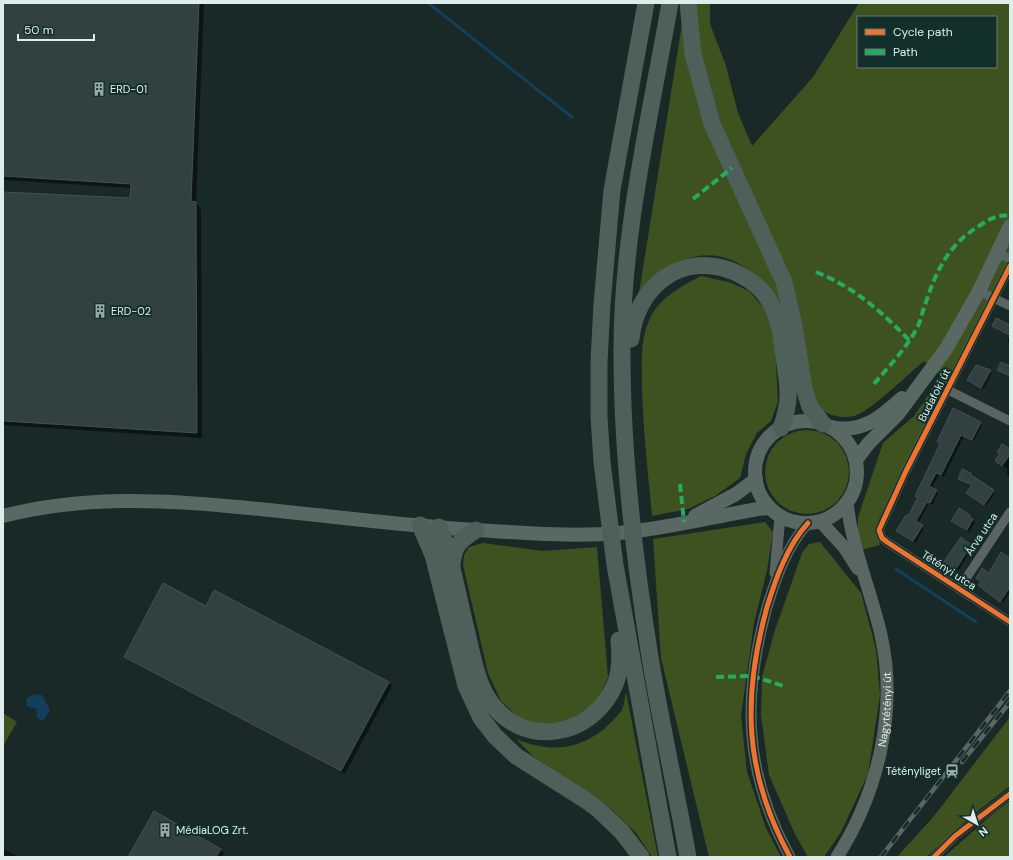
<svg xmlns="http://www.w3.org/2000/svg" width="1013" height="860" viewBox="0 0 1013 860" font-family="'DM Sans',sans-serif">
<rect width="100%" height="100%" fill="#192927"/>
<g fill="#3e5220" fill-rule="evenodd">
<path d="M695,3H710V24L726,66L738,113L752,146L813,77L859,3H1010V256L989,303L879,518L876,528L880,545L861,550L858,535V517L883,443L914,416L941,376L924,361C908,374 874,408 857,415C842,420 828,415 817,407L803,349L730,157L702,69ZM858,17H996V67H858Z"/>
<path d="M683,18L783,306C752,265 717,238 667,268C657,274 648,285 639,293Z"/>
<path d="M701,276L729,282L749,291L768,313L775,346L778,402L771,421L757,433L746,454L740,478L715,496L688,509L652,516C648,473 643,430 642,386C642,365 640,343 648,323C657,299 680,287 701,276Z"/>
<circle cx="807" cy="472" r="42"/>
<polygon points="765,522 773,532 767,570 754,623 741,716 747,772 766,828 781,857 709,857 661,658 653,539"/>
<polygon points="820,542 861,593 876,649 880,695 868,774 841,832 824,857 808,857 795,834 769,775 761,715 762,677 775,630 802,553 809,544"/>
<polygon points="483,543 543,551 597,547 608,677 597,703 564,723 540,725 518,717 501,701 488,673 463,565 464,555 469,547"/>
<path d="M626,692L658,857H652L636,833L608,806L534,757L516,739C548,752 575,751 603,730C609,724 617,717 622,710C624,705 625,697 626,692Z"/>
<polygon points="3,713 17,722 3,746"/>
<polygon points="1010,717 1010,786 970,817 926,857 897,857 934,816"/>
<polygon points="1010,801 1010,857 944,857 995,812"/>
</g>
<polygon fill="#123f5b" points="35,694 42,695 50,710 43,721 37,718 36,709 26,706 27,698"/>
<g fill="#0007">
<polygon points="3,3 204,3 196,203 201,208 202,438 3,425 3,193 131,199 132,188 3,180"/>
<polygon points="1010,336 1010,344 1007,341"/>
<polygon points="990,371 992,373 984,389 971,382"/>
<polygon points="980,422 982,425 974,441 964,436 944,477 939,475 931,489 938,493 933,505 929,503 918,524 924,528 916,543 900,533 898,531 908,518 919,498 916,496 940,444 938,442"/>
<polygon points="1010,450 1010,479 1006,473 1008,470 996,461"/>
<polygon points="971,474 972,477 995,493 986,506 970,495 973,486 959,479"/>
<polygon points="959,510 970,516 975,523 969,532 952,521"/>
<polygon points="971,545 973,547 958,571 955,572 946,564"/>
<polygon points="1010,559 1010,584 1008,587 1010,592 1003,603 982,587 989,574"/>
<polygon points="206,607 388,682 392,686 345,774 129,660 125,657"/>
<polygon points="3,848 18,857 3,857"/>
<polygon points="220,850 224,853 222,857 129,857"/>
</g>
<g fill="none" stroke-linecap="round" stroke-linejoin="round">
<g stroke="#123f5b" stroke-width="3">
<polyline points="428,3 572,117"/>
<polyline points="896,569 976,622"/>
</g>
</g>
<g fill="#314142" stroke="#435050">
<polygon points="3,3 199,3 191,201 196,202 197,433 3,421 3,192 130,198 131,184 3,176"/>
<polygon points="996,318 1010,325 1010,335 992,326"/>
<polygon points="1001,362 1010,366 1010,376 997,370"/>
<polygon points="976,365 991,370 981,388 967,380"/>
<polygon points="953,408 981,422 972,440 961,435 941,475 936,473 929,486 937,490 930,503 927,502 916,521 923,525 913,541 896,531 906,515 908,516 918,497 915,496 937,450 940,443 937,442"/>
<polygon points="1002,444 1010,449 1010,454 1002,466 995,461 1000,453 997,452"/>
<polygon points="962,469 971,473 971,475 994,490 984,505 966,493 972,485 958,479"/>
<polygon points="959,508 970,515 969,517 973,519 967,530 951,521"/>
<polygon points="961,537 971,545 956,569 952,570 943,563"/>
<polygon points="1001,552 1010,558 1010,587 1000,602 978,585 981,582 976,578 982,568 989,573"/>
<polygon points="163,583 206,606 214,590 389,682 341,771 124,657"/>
<polygon points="154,811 221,849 216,857 128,857"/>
</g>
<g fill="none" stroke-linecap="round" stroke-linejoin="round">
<g stroke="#5a6463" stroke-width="9">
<polyline points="997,253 1010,259"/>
<polyline points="1010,266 906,471 879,530 882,538 887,542 1010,622"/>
<polyline points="979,291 1010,306"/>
<polyline points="948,390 1010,421"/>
<polyline points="959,589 1010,512"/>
<polyline points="934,857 955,836 1010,794"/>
</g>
<g stroke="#5a6463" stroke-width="11">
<polyline points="775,573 780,516"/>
<path d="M790,857C744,773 742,698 767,607C776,578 787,546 808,523"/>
</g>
<g stroke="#596662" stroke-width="13">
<polyline points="820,521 844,547 858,569"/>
<path id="s1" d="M837,857C878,793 898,710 881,635C871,591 852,548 847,503"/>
</g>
<g stroke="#586862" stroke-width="14">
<circle cx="806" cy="472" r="51"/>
<path d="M830,427C861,434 880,418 902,398"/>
<polyline points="856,460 868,444 898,414 946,349 979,291 1010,226"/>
<path d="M3,516C82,496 157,499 238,507C318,514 398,526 478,530C524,533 572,537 619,533C665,529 712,517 758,509L770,508"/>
<polyline points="695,516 736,494 756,479"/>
</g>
<g stroke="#4d6059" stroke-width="17">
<polyline points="646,3 612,190 602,304 599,362 599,417 602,462 615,565 668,857"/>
<path d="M670,3C650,117 621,239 622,355C622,456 634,557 650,657C661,724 676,790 688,857"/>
<polyline points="688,3 693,54 712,124 784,282 794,326 804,388 810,407 823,424"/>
<path d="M631,339C636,287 681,251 732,271C746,277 760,286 768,299C780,317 781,336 784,357C788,387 792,399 781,428"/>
<polyline points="420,525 433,555 466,686 481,718 495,736 516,756 584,799 599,810 622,832 641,857"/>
<path d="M439,527L446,545C454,574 460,604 467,633C472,654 476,678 487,697C520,751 594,739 616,682C621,668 620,654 619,640"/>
<path d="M452,566C453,546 460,540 476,530"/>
</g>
<defs>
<g id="rail">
<polyline points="962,762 1010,702"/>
<polyline points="881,857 1010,691"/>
</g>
</defs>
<use href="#rail" stroke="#5b6664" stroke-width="4.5"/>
<use href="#rail" stroke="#132f2c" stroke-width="3" stroke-dasharray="9" stroke-linecap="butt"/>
<g stroke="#26ab63" stroke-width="4" stroke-dasharray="8 4" stroke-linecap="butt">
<polyline points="693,199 732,168"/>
<path d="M816,272C854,287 882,312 910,341"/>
<path d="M874,384C889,366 906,349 917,328C921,321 922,312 925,305C936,271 948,245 979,226C990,219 997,214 1010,216"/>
<polyline points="680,484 684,522"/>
<polyline points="716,677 752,676 784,686"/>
</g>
<defs>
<g id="cycleway">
<polyline points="1010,266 906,471 879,530 882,538 887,542 1010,622"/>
<path d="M790,857C744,773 742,698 767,607C776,578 787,546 808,523"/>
<polyline points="934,857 955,836 1010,794"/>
</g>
</defs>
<use href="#cycleway" stroke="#132f2c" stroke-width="8"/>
<use href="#cycleway" stroke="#ef722f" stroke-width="5"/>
</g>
<defs>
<symbol id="building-bare" viewBox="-9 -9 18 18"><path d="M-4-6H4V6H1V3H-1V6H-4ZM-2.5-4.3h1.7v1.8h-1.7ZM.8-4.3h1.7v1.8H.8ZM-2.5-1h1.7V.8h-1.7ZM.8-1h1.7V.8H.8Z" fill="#98a8a6" stroke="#132f2c" stroke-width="2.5" paint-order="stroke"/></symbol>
<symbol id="station-bare" viewBox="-9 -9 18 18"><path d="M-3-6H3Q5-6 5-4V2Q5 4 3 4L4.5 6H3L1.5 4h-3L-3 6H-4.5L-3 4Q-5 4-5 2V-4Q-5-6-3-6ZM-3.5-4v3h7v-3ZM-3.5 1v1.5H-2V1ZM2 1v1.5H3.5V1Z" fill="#98a8a6" stroke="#132f2c" stroke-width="2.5" paint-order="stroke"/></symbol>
</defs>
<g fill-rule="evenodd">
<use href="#building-bare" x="89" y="79" width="20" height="20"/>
<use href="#building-bare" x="90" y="301" width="20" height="20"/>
<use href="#station-bare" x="942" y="761" width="20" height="20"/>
<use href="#building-bare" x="155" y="820" width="20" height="20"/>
</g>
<g text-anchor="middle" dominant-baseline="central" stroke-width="4" stroke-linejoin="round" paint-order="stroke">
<g font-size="11" fill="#ddedea" stroke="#132f2c" text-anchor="start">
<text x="110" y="89">ERD-01</text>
<text x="111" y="311">ERD-02</text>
<text x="941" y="771" text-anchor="end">Tétényliget</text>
<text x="176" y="830">MédiaLOG Zrt.</text>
</g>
<g font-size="11" fill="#ddedea" stroke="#132f2c">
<text transform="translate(934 395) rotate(-63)">Budafoki út</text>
<text transform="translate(981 534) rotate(-56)">Árva utca</text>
<text transform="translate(949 570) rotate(33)">Tétényi utca</text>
<text stroke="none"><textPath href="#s1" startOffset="157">Nagytétényi út</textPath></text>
</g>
</g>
<rect width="1013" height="860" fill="none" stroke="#ddedea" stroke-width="8"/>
<rect x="857" y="16" width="140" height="52" fill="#132f2c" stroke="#647b78"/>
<rect x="865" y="29" width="20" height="6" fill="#ef722f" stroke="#647b78"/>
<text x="893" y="36" font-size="12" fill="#ddedea">Cycle path</text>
<rect x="865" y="49" width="20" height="6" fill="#26ab63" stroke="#647b78"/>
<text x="893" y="56" font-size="12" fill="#ddedea">Path</text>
<g transform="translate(977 824) rotate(141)" stroke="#132f2c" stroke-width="3" paint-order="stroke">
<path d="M0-3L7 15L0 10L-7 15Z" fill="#ddedea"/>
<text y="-6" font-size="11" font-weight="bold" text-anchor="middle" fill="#ddedea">N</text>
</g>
<path d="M18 34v6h76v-6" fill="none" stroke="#ddedea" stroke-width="2"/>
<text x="24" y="34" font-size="12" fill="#ddedea" stroke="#132f2c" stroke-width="3" paint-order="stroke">50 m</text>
</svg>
